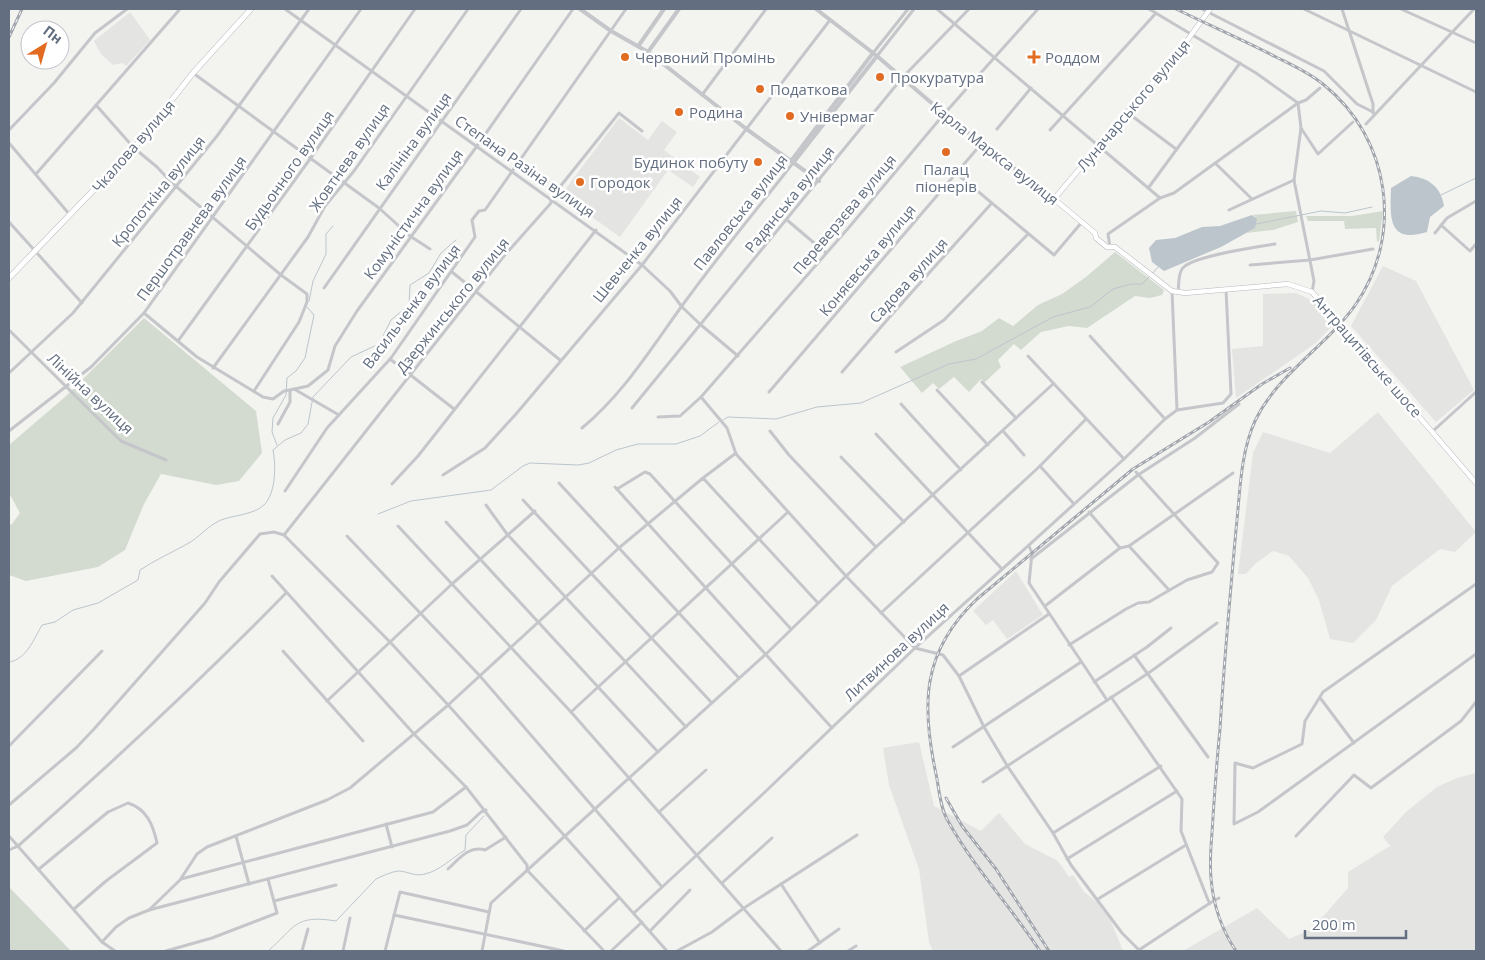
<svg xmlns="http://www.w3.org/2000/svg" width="1485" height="960" viewBox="0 0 1485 960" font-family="'Open Sans',sans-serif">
<rect width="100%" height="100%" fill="#f3f4f0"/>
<g fill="#e4e4e3">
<polygon points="130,12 150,40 126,66 123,63 113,65 101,54 94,41"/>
<polygon points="619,118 648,140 662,121 677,132 664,150 700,177 693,187 668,170 620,237 561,195"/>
<polygon points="1383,266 1416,281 1474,390 1436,422 1351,326"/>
<polygon points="1296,293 1313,301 1334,324 1316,343 1236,398 1232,349 1263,346 1263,294"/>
<polygon points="1378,412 1476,532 1455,552 1440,549 1392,586 1376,620 1353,643 1330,639 1319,600 1308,578 1289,556 1273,551 1256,563 1246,574 1238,574 1253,453 1263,432 1330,453"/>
<polygon points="1016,571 1043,615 1007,639 993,620 986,625 973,611"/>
<polygon points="919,742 934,806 981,831 999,813 1025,844 1058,861 1069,877 1073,875 1084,892 1098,903 1111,921 1123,951 933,951 929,942 919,869 889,785 883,748"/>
<polygon points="1476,773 1476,951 1183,951 1257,908 1289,939 1312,929 1348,888 1348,872 1390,846 1383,837 1406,812 1437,787 1457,778"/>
</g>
<g fill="#d3dbd1">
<polygon points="1296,211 1298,222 1273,230 1246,233 1255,228 1255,216 1252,215"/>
<polygon points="1383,211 1379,241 1377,242 1376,228 1345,229 1344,221 1308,221 1306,216 1352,216"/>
<polygon points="1115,252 1164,290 1162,295 1150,298 1135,296 1087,328 1069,326 1041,332 1021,350 1014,344 998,360 1001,367 984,383 981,379 969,392 954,377 939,389 933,383 922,393 900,367 956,341 982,331 999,318 1013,326 1038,305 1062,294 1086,277"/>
<polygon points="144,318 256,411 262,453 239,481 216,485 161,474 144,504 125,550 98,567 26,581 9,575 9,525 12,524 20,513 9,493 9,445 65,397"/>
<polygon points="9,887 71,951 9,951"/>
</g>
<g fill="#bcc5cc">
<path d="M1411,176C1429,178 1441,187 1444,206L1430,217L1427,232C1388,244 1390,218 1391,188Z"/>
<polygon points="1252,215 1257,219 1255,228 1221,247 1164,271 1152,262 1149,248 1156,240 1175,238 1202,227 1220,226"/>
</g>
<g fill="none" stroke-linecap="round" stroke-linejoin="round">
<g stroke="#bcc5cc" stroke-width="1">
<polyline points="1441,195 1476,178"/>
<polyline points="1256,224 1321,211 1345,213 1372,207"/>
<polyline points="1152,274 1159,266"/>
<polyline points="309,301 313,281 326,254 326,234 333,226"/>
<polyline points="723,420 728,417 776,419 817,407 861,403 949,364 976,359 1053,317 1090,307 1113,289 1131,284 1142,284 1149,277"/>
<polyline points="277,445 272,432 273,418 286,395 287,378 296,371 305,358 314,315 307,307"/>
<polyline points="378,514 411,501 491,490 523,466 530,463 578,465 589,463 616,450 638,444 676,444 700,436 719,422"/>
<path d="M9,662C26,660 34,639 42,625L55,622L73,610L98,603L138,580L140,570C155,560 171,553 187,544C199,538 207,526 221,520C234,515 253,515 264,505C276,493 276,465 273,450L285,440L301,433L308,424L313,397L351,357L379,344L391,320L409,305L410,285L429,273L441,253L456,240"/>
<path d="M268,951C295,928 294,914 336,921L376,879C382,876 391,872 398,871C407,871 415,877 425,874C439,871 452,858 465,850L466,835L484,816"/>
</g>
<defs>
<polyline id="secondary" points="1210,9 1181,49 1054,199 1095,233 1096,238 1107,247 1115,247 1172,291 1185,293 1288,284 1312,292 1476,483"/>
<polyline id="primary" points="9,278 134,148 193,73 251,9"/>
</defs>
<use href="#secondary" stroke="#b6b9be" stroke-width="5.5"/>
<use href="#primary" stroke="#b4b7bc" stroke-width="6"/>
<g stroke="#c4c6ca" stroke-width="3">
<polyline points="285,9 642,265 670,291 682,307 701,325 738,356"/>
<polyline points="937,9 1160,198"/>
<polyline points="1149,9 1256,73 1298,103 1301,128 1294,180 1314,281 1312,292"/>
<polyline points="1202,9 1324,71 1357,104 1373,112"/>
<polyline points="1304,9 1476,92"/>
<polyline points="1342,9 1373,104 1373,113"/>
<polyline points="1401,9 1476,43"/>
<polyline points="873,53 908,9"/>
<polyline points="877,56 914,9"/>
<polyline points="193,73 379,208 410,236 430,249"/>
<polyline points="702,95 766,9"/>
<polyline points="96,105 134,148 157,167 172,183 281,275 307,294 307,302 299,322 254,391"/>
<polyline points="1128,113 1176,149"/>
<polyline points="1366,124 1474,9"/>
<polyline points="1301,128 1318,154 1353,122"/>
<polyline points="997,129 1031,88"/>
<polyline points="9,130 54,83 95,33 127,9"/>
<polyline points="1050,130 1156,13"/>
<polyline points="9,143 70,215"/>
<polyline points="1215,163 1252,199"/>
<polyline points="956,173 1054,255 1082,222"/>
<polyline points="36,174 180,9"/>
<polyline points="1149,187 1240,63"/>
<polyline points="1229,210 1294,180"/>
<polyline points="787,220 826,253"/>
<polyline points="9,222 82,303"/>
<polyline points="1441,225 1470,251 1476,244"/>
<polyline points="1435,233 1447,218 1476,201"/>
<polyline points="1110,247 1108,234 1160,198 1174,193 1298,103 1306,100 1320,88"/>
<polyline points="1250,265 1310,260 1373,249"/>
<polyline points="452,272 560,360"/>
<polyline points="324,288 521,9"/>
<polyline points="1172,291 1177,410"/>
<path d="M1178,292C1179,285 1178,275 1182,269C1190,256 1258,247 1275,244"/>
<polyline points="144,313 197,357 263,397 273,399 284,391 290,390"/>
<polyline points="9,330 121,441 166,460"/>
<polyline points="1090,336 1165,419"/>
<polyline points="178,341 310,159 415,9"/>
<polyline points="896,352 944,320 1028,234"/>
<polyline points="1028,356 1124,459"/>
<polyline points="390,359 454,409"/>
<polyline points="213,368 308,237 325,206 354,171 468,9"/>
<polyline points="842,372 894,312 991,204"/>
<polyline points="9,373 73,313 217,136 309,9"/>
<polyline points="982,382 1016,418"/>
<polyline points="294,389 339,415"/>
<polyline points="937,390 988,445"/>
<polyline points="769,392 982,143"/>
<polyline points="701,397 727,428 736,454 846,576 915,648 943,655 959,676 984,727 1008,767 1053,833 1071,865 1122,933 1139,950 1210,903"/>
<polyline points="901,404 961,470"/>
<polyline points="632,408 902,78 969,9"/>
<polyline points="658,417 680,416 701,397 851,225 944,114 1038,9"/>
<polyline points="278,424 290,402 290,390 308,386 328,370 335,346 357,311 477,146 573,9"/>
<path d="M582,428C627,391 656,340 690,295C723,250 759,207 793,163"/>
<polyline points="9,431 91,367 144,313 361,9"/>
<polyline points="770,431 789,455 876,547"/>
<polyline points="1003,431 1024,455"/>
<polyline points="1433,431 1476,392"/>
<polyline points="876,434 1001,568"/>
<polyline points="841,457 904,522"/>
<polyline points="1040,466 1074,504"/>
<polyline points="443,475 485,448 516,414 642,265 830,20"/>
<polyline points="703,478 736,453"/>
<polyline points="559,483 738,677"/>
<polyline points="392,484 418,456 596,230"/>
<polyline points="615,487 832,728"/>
<polyline points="617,489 645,472 650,474 791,629"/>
<polyline points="285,491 327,428 391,358 475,237 472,220 479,211 485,210 626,9"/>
<polyline points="523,500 711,702"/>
<polyline points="486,505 507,534 686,727"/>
<polyline points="1089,512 1120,548"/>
<polyline points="446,522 658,752"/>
<polyline points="398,526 571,712 781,951"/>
<polyline points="284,535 504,256 551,203 551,198 619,113 642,131"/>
<polyline points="347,536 480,676 662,887"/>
<polyline points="1029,546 1032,553 1029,583 1107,700"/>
<polyline points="1129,546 1169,590"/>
<polyline points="1031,559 1138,475 1195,438 1239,404"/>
<polyline points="272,576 414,734 466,787 527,865 527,870 604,951"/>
<polyline points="1476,584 1323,692 1305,721 1302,744 1253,768 1235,763 1234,824 1258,812 1476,654"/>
<polyline points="1045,606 1120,548 1129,546 1233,473"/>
<polyline points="881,613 1040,466 1086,419"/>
<polyline points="1069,645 1126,609 1138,603 1149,602 1187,580 1212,572 1218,563 1136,472"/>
<polyline points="283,651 363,741"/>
<polyline points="1134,655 1208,757"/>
<polyline points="959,676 1049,614"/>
<polyline points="1094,682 1147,647 1171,628"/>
<polyline points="1111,697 1182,799 1181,831 1208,900 1210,903 1219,898"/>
<polyline points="1321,699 1354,743"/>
<polyline points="327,701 452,584 535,511"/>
<polyline points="571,712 788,512"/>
<polyline points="9,746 102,651"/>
<polyline points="953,747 1081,662"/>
<polyline points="983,782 1150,672 1217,623"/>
<polyline points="9,805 76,748 94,729 205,603 219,582 260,534 274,532 284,535 390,642 450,707 667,951"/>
<polyline points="659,812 706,770"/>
<polyline points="386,824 392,847"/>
<polyline points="1053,833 1161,766"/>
<polyline points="9,836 102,942 116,927 129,918 149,910 180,880 197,854 207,847 327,800 350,788 447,706 620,547 703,478 818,603"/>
<polyline points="236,836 249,884"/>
<polyline points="1296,836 1354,775 1371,788 1461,721 1476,702"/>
<path d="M9,850L18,846C110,765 200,681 286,593"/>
<polyline points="1067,859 1177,791"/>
<path d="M39,869L108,812L128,803C147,809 153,825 157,843L106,881L74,909"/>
<path d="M448,869C459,859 469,845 485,850L506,837"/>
<polyline points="181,879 433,812 466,787"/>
<polyline points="722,883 772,838"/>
<polyline points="781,884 820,943"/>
<polyline points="1098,899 1186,845"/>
<polyline points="274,901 336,885"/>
<polyline points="149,910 450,831 467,825 481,812 486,810"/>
<polyline points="634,913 765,792 915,648 1124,459 1165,419 1177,410 1223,403 1231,394 1226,290"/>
<polyline points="394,915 564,951"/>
<polyline points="584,931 619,898"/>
<polyline points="650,931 690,890"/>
<polyline points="102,942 115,951"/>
<polyline points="166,951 212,938 277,913 268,879"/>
<polyline points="302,951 308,929"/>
<polyline points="343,951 350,918"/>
<polyline points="385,951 400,892 489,912"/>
<polyline points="482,951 491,903 766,654 876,547 1053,384"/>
<polyline points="611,951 642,922"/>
<polyline points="677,951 712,932 744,908 857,835"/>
<polyline points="808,951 839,929"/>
<polyline points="848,951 856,946"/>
</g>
<g stroke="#c4c6ca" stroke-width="4">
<polyline points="580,9 611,31 648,52 745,128 819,181"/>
<polyline points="816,9 877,56 949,118 1054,199"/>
<polyline points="639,45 664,9"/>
<polyline points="648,52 679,9"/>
<polyline points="791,161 873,53"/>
<polyline points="793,163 877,56"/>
</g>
<use href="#secondary" stroke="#fff" stroke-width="4.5"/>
<use href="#primary" stroke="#fff" stroke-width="5"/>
<defs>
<g id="rail">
<path d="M1176,9C1209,25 1243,40 1276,57C1292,65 1310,73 1324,85C1390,138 1404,234 1356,304C1327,346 1278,373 1255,421C1240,454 1240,494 1236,530C1230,596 1224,662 1220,729C1217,758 1215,788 1213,817C1212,838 1209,858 1211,878C1213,904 1222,930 1236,951"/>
<polyline points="9,37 22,9"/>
<polyline points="946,798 962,826 996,869 1049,951"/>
<path d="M1040,951C1011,907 974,868 948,821C940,808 939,788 936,774C921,704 922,651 977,599L1133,469L1209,422L1262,384L1290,368"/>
</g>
</defs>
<use href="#rail" stroke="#a2a6ad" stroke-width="3"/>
<use href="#rail" stroke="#fff" stroke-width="1" stroke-dasharray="4" stroke-linecap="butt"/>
</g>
<g fill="#e26b22" stroke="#fff" stroke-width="2">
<circle cx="625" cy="57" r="5"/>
<path d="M1031.5 49.5h5v5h5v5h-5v5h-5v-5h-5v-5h5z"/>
<circle cx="880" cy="77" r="5"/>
<circle cx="760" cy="89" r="5"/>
<circle cx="679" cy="112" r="5"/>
<circle cx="790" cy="116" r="5"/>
<circle cx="946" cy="152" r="5"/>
<circle cx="758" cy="162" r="5"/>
<circle cx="580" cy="182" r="5"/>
</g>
<g text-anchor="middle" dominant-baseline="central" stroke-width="5" stroke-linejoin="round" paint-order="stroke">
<g font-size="15" fill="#636f81" stroke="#fff" text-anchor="start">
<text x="635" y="57">Червоний Промінь</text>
<text x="1045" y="57">Роддом</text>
<text x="890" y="77">Прокуратура</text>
<text x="770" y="89">Податкова</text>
<text x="689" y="112">Родина</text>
<text x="800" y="116">Універмаг</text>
<text x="748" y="162" text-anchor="end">Будинок побуту</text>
<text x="946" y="169" text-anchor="middle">Палац<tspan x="946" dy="17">піонерів</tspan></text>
<text x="590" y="182">Городок</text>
</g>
<g font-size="15" fill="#636f81" stroke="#fff">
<text transform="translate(1133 105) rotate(-50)">Луначарського вулиця</text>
<text transform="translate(413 141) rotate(-54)">Калініна вулиця</text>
<text transform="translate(133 146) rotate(-49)">Чкалова вулиця</text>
<text transform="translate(995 153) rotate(38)">Карла Маркса вулиця</text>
<text transform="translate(349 157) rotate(-55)">Жовтнева вулиця</text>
<text transform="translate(525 166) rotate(35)">Степана Разіна вулиця</text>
<text transform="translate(289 170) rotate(-55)">Будьонного вулиця</text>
<text transform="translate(158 191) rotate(-51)">Кропоткіна вулиця</text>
<text transform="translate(789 199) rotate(-51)">Радянська вулиця</text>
<text transform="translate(740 212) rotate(-52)">Павловська вулиця</text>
<text transform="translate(413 214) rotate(-54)">Комуністична вулиця</text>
<text transform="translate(844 214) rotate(-50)">Переверзєва вулиця</text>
<text transform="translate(191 228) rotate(-54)">Першотравнева вулиця</text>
<text transform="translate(637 249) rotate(-51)">Шевченка вулиця</text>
<text transform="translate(867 260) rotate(-50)">Коняєвська вулиця</text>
<text transform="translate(908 280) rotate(-48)">Садова вулиця</text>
<text transform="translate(452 305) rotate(-51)">Дзержинського вулиця</text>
<text transform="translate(411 306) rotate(-53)">Васильченка вулиця</text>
<text transform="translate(1368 356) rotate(49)">Антрацитівське шосе</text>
<text transform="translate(91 393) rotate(43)">Лінійна вулиця</text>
<text transform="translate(896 651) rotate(-43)">Литвинова вулиця</text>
</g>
</g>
<rect width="1485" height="960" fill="none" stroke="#636f81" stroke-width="20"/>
<g transform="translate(45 45) rotate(37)"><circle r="24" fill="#ffffff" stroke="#c1c5cd"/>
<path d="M0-4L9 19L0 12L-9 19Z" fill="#e26b22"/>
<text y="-8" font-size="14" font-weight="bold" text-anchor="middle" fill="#636f81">Пн</text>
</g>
<path d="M1305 930v8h101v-8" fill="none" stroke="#636f81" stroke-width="2.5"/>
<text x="1312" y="930" font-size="15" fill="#636f81" stroke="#ffffff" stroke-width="4" paint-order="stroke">200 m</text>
</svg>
